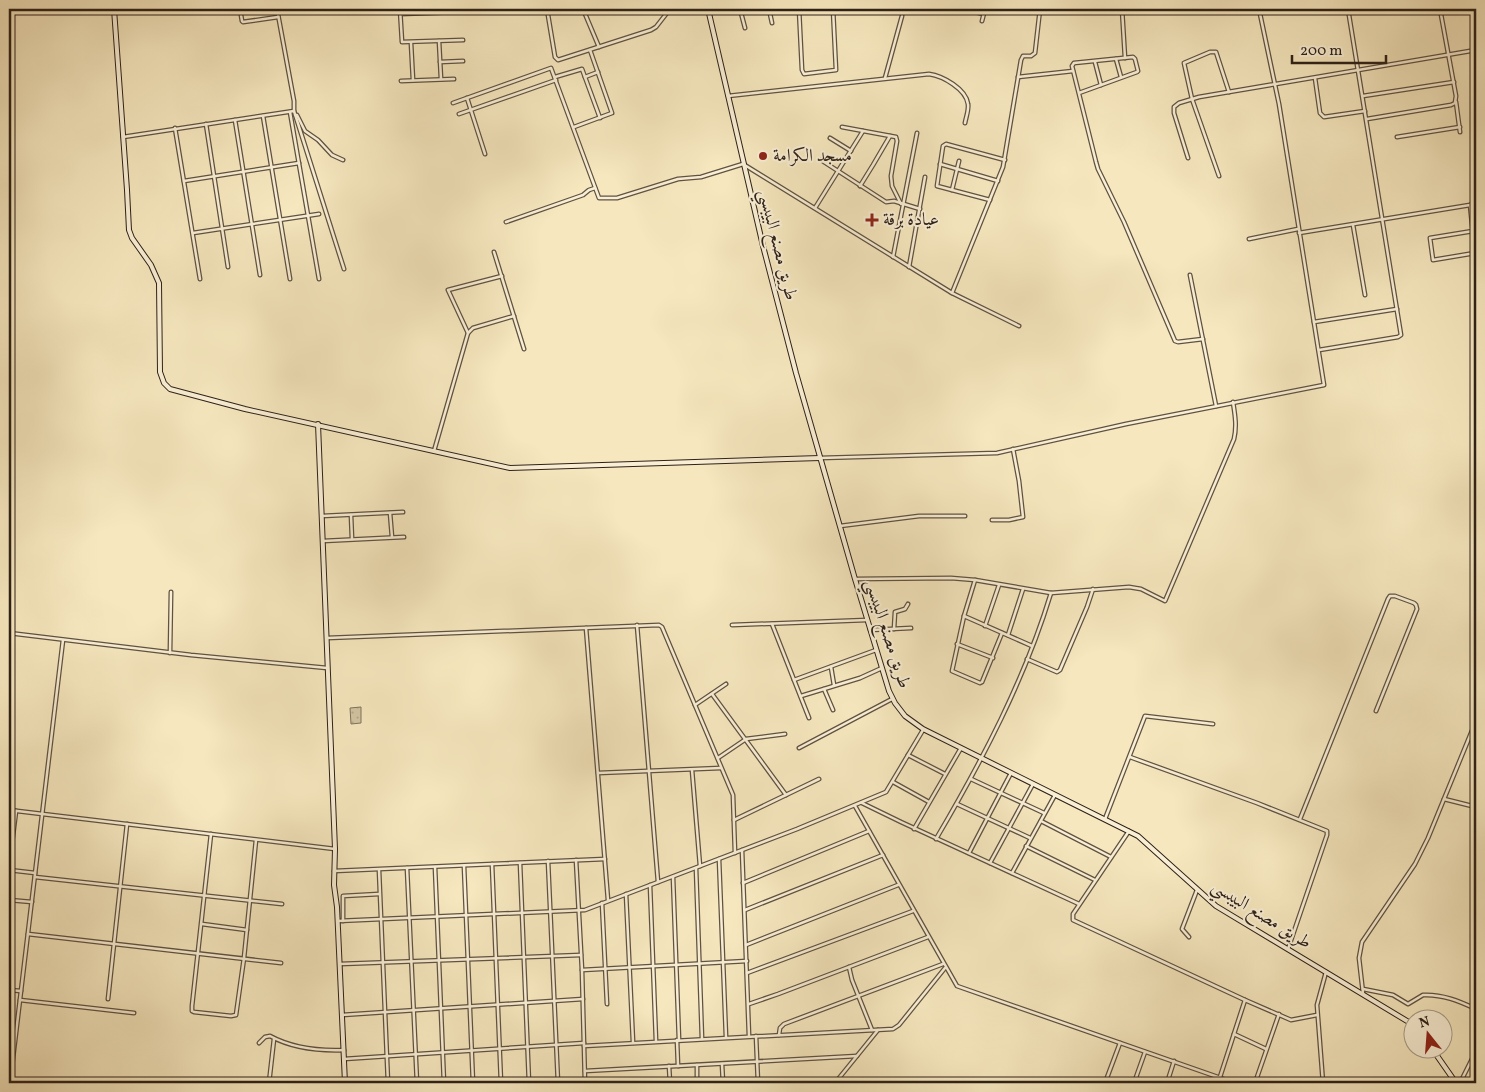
<svg xmlns="http://www.w3.org/2000/svg" width="1485" height="1092" viewBox="0 0 1485 1092" font-family="Vollkorn,Amiri,serif">
<defs>
<pattern id="garden-dots" width="8" height="8" patternUnits="userSpaceOnUse" patternTransform="scale(1.25)"><rect width="8" height="8" fill="#d4c5a2"/><path d="M2 2h.1M6 6h.1" fill="none" stroke="#b6a98b" stroke-width="1.8" stroke-linecap="round"/></pattern>
</defs>
<rect width="100%" height="100%" fill="#f6e7be"/>
<filter id="stains"><feTurbulence type="fractalNoise" baseFrequency=".004" numOctaves="4"/><feColorMatrix values="0 0 0 0 .2 0 0 0 0 .09 0 0 0 0 .02 0 0 0 .5 -.17"/></filter>
<radialGradient id="worn" r=".72"><stop offset=".6" stop-color="#630" stop-opacity="0"/><stop offset="1" stop-color="#630" stop-opacity=".3"/></radialGradient>
<polygon fill="url(#garden-dots)" stroke="#80735d" points="361,707 361,723 351,724 350,708"/>
<g fill="none" stroke-linecap="round" stroke-linejoin="round">
<defs>
<g id="street">
<polyline points="240,9 242,21 243,22 278,17"/>
<polyline points="277,9 294,101 294,111 344,269"/>
<polyline points="400,9 402,42 463,40"/>
<polyline points="547,9 555,57 558,60 651,30 656,27 670,9"/>
<polyline points="583,9 599,47"/>
<polyline points="740,9 745,28"/>
<polyline points="769,9 772,23"/>
<polyline points="799,9 802,70 804,74 836,70 833,9"/>
<polyline points="961,9 984,14"/>
<polyline points="1122,9 1125,58"/>
<polyline points="400,14 457,12"/>
<polyline points="982,21 985,9"/>
<polyline points="439,41 441,79"/>
<polyline points="411,43 413,80"/>
<polyline points="1116,59 1121,77"/>
<polyline points="440,62 463,61"/>
<polyline points="1095,62 1101,85"/>
<polyline points="555,77 582,69 600,118"/>
<polyline points="585,77 598,72"/>
<polyline points="1018,77 1073,71"/>
<polyline points="885,78 902,16"/>
<polyline points="1315,78 1320,113 1324,117 1365,111"/>
<polyline points="401,81 454,79"/>
<polyline points="1079,93 1137,72 1138,71 1135,59 1133,57 1074,63 1072,66 1096,162 1098,169 1124,222 1175,341 1178,342 1203,339"/>
<path d="M728,96L929,74C943,76 966,89 968,104C969,110 966,117 965,123"/>
<polyline points="1363,96 1454,82"/>
<polyline points="467,98 485,154"/>
<polyline points="1456,102 1460,132"/>
<polyline points="453,103 551,68 599,198 617,198 678,179 701,177 743,164 952,293 1019,326"/>
<polyline points="290,112 319,279"/>
<polyline points="459,114 556,80"/>
<polyline points="295,115 297,115 305,131 318,140 332,155 343,160"/>
<polyline points="263,116 290,279"/>
<polyline points="1367,119 1451,105 1455,103 1456,96 1440,9"/>
<polyline points="235,120 260,275"/>
<polyline points="206,124 228,267"/>
<polyline points="574,127 612,113 590,50"/>
<polyline points="842,127 896,137 897,141 891,176 892,186 901,204"/>
<polyline points="175,128 200,279"/>
<polyline points="123,137 294,111"/>
<polyline points="1397,137 1460,127"/>
<polyline points="830,138 851,151"/>
<polyline points="1188,158 1174,113 1174,107 1179,103 1199,97 1476,50"/>
<polyline points="821,160 886,202 894,201 920,209"/>
<polyline points="940,164 998,181"/>
<polyline points="1219,176 1192,99 1184,63 1210,52 1216,52 1229,92"/>
<polyline points="184,181 299,163"/>
<polyline points="860,186 873,165 890,136"/>
<polyline points="952,190 959,161"/>
<polyline points="990,200 937,186 943,146 946,144 1005,160"/>
<polyline points="1470,205 1475,253 1433,260 1430,238 1473,231"/>
<polyline points="815,208 863,131"/>
<polyline points="506,222 583,195 589,190 595,188"/>
<polyline points="1353,225 1365,295"/>
<polyline points="193,233 319,214"/>
<polyline points="1299,233 1476,204"/>
<polyline points="1249,239 1298,229"/>
<polyline points="494,252 524,349"/>
<polyline points="893,257 917,133"/>
<polyline points="909,267 925,177"/>
<polyline points="1190,275 1216,406"/>
<polyline points="952,293 1003,167 1021,60 1023,56 1031,56 1035,53 1040,9"/>
<polyline points="1314,322 1397,309"/>
<polyline points="468,333 448,290 502,276"/>
<polyline points="1319,350 1398,337 1401,335 1348,9"/>
<polyline points="434,451 468,333 473,328 514,316"/>
<polyline points="820,458 997,453 1126,424 1324,385 1279,104 1259,9"/>
<polyline points="390,513 392,537"/>
<polyline points="351,515 352,539"/>
<polyline points="322,516 403,512"/>
<polyline points="992,520 1009,520 1023,517 1019,481 1013,449"/>
<polyline points="840,526 919,516 965,516"/>
<polyline points="323,541 404,537"/>
<path d="M855,579L951,578L975,580L1051,593L1129,587L1141,589L1165,601L1234,439C1237,426 1235,415 1233,402"/>
<polyline points="975,580 964,616 952,671 980,683 982,682 1002,633"/>
<polyline points="964,616 1032,646"/>
<polyline points="772,624 809,718"/>
<polyline points="637,625 658,882"/>
<polyline points="732,625 867,620"/>
<polyline points="985,626 999,585"/>
<polyline points="586,628 608,900"/>
<polyline points="894,629 895,612 905,609 908,604"/>
<polyline points="870,630 911,628"/>
<polyline points="9,633 191,655 327,668"/>
<polyline points="1008,635 1023,589"/>
<polyline points="327,638 659,625 662,627 733,795 735,853"/>
<polyline points="957,644 993,658"/>
<polyline points="170,653 171,592"/>
<polyline points="1027,659 1057,672 1060,670 1087,607 1093,589"/>
<polyline points="831,667 834,685"/>
<polyline points="794,680 876,650"/>
<polyline points="824,689 833,710"/>
<polyline points="712,694 786,795"/>
<polyline points="801,696 860,678 882,668"/>
<polyline points="695,705 726,684"/>
<polyline points="799,748 892,699"/>
<polyline points="908,755 945,774"/>
<polyline points="1130,757 1257,803 1327,831 1327,835 1288,949"/>
<polyline points="718,758 746,739 785,734"/>
<polyline points="9,766 10,766"/>
<polyline points="692,770 700,866"/>
<polyline points="598,773 721,768"/>
<polyline points="971,779 1044,813"/>
<polyline points="893,782 929,802"/>
<polyline points="1444,799 1476,807"/>
<polyline points="862,803 901,822 1079,904"/>
<polyline points="957,804 1030,838"/>
<polyline points="855,806 957,986 1235,1083"/>
<polyline points="9,810 335,849"/>
<polyline points="1105,819 1145,716 1213,724"/>
<polyline points="1300,819 1388,599 1390,596 1395,596 1414,603 1416,605 1417,609 1376,711"/>
<polyline points="734,820 819,779"/>
<polyline points="1041,821 1111,857"/>
<polyline points="914,829 961,748"/>
<polyline points="1129,831 1073,914 1073,920 1245,1000 1291,1020 1317,1015"/>
<polyline points="211,834 192,1006 192,1011 194,1012 231,1016 236,1015 244,958 256,840"/>
<path d="M936,839C982,761 1025,679 1051,593"/>
<polyline points="1026,846 1095,880"/>
<polyline points="742,850 749,1036"/>
<polyline points="969,853 1011,773"/>
<polyline points="719,859 726,1037"/>
<polyline points="576,860 582,970 585,1083"/>
<polyline points="548,861 558,1083"/>
<polyline points="520,863 529,1083"/>
<polyline points="990,863 1033,784"/>
<polyline points="492,864 501,1083"/>
<polyline points="464,866 473,1083"/>
<polyline points="435,867 444,1083"/>
<polyline points="9,868 16,811"/>
<polyline points="407,868 417,1083"/>
<polyline points="696,868 702,1039"/>
<polyline points="9,870 35,873"/>
<polyline points="379,870 388,1083"/>
<polyline points="334,871 605,859"/>
<polyline points="1012,873 1055,795"/>
<polyline points="35,877 282,904"/>
<polyline points="673,877 679,1040"/>
<polyline points="743,883 869,831"/>
<polyline points="650,885 656,1041"/>
<polyline points="626,894 633,1042"/>
<polyline points="9,900 32,902"/>
<polyline points="602,903 607,1004"/>
<polyline points="745,910 883,855"/>
<polyline points="338,921 585,910 797,829 886,792 923,730"/>
<polyline points="343,921 343,896 379,894"/>
<polyline points="202,924 247,930"/>
<polyline points="28,934 281,963"/>
<polyline points="1189,937 1182,929 1197,890"/>
<polyline points="746,945 898,885"/>
<polyline points="340,964 581,955"/>
<polyline points="849,967 852,980 872,1030"/>
<polyline points="582,970 747,961"/>
<polyline points="747,973 913,911"/>
<path d="M1363,989L1393,995L1408,1004L1423,995C1442,994 1459,1001 1476,1009"/>
<polyline points="9,990 21,991"/>
<polyline points="1363,993 1359,958 1362,942 1415,864 1428,838 1476,721"/>
<polyline points="108,999 127,824"/>
<polyline points="20,1000 134,1013"/>
<polyline points="749,1004 778,994 928,937"/>
<polyline points="342,1015 583,999"/>
<polyline points="1234,1034 1266,1049"/>
<polyline points="779,1035 780,1028 784,1024 943,964"/>
<polyline points="756,1036 758,1083"/>
<polyline points="677,1040 678,1066"/>
<path d="M259,1043L265,1037L270,1036C292,1048 318,1051 344,1050"/>
<polyline points="584,1046 893,1029 899,1025 945,968"/>
<polyline points="344,1059 584,1043"/>
<polyline points="722,1064 723,1083"/>
<polyline points="697,1065 697,1083"/>
<polyline points="669,1066 670,1083"/>
<polyline points="585,1071 857,1056"/>
<polyline points="1220,1077 1245,1000"/>
<polyline points="10,1083 63,640"/>
<polyline points="269,1083 274,1039"/>
<polyline points="835,1083 878,1030"/>
<polyline points="1105,1083 1120,1043"/>
<polyline points="1134,1083 1145,1052"/>
<polyline points="1167,1083 1174,1061"/>
<polyline points="1255,1083 1279,1014"/>
<polyline points="1323,1083 1317,1005 1326,972"/>
<polyline points="1460,1083 1476,1051"/>
</g>
<g id="secondary">
<polyline points="114,9 127,190 129,230 132,238 151,265 159,283 160,372 164,383 170,389 245,409 510,468 820,458"/>
<polyline points="708,9 763,246 796,373 855,579 889,691 895,703 905,716 923,729 1138,836 1216,906 1412,1024"/>
<polyline points="318,424 335,849 334,885 337,907 345,1083"/>
<polyline points="1433,1050 1456,1083"/>
</g>
</defs>
<use href="#street" stroke="#5f5242" stroke-width="5"/>
<use href="#secondary" stroke="#2d2118" stroke-width="6"/>
<use href="#street" stroke="#f9efd5" stroke-width="2.5"/>
<use href="#secondary" stroke="#f9efd5" stroke-width="4"/>
</g>
<g fill="#8f2418" stroke="#f9efd5" stroke-width="2">
<circle cx="763" cy="156" r="5"/>
<path d="M869.5 212.5h5v5h5v5h-5v5h-5v-5h-5v-5h5z"/>
</g>
<g text-anchor="middle" dominant-baseline="central" stroke-width="4" stroke-linejoin="round" paint-order="stroke">
<g font-size="18" fill="#2d2118" stroke="#f9efd5" text-anchor="start">
<text x="773" y="156">مسجد الكرامة</text>
<text x="883" y="220">عيادة برقة</text>
</g>
<g font-size="18" fill="#2d2118" stroke="#f9efd5">
<text transform="translate(777 245) rotate(76)">طريق مصنع البيبسي</text>
<text transform="translate(887 634) rotate(72)">طريق مصنع البيبسي</text>
<text transform="translate(1261 915) rotate(32)">طريق مصنع البيبسي</text>
</g>
</g>
<rect width="1485" height="1092" fill="none" stroke="#f6e7be" stroke-width="30"/>
<rect x="10" y="10" width="1465" height="1072" fill="none" stroke="#2d2118" stroke-width="2.5"/>
<rect x="15" y="15" width="1455" height="1062" fill="none" stroke="#2d2118"/>
<g transform="translate(1428 1034) rotate(343)"><circle r="24" fill="#f9efd5" stroke="#a79d89"/>
<path d="M0-4L9 19L0 12L-9 19Z" fill="#8f2418"/>
<text y="-8" font-size="14" font-weight="bold" text-anchor="middle" fill="#2d2118">N</text>
</g>
<path d="M1292 55v8h94v-8" fill="none" stroke="#2d2118" stroke-width="2.5"/>
<text x="1300" y="55" font-size="15" fill="#2d2118" stroke="#f9efd5" stroke-width="4" paint-order="stroke">200 m</text>
<rect width="100%" height="100%" filter="url(#stains)"/>
<rect width="100%" height="100%" fill="url(#worn)"/>
</svg>
